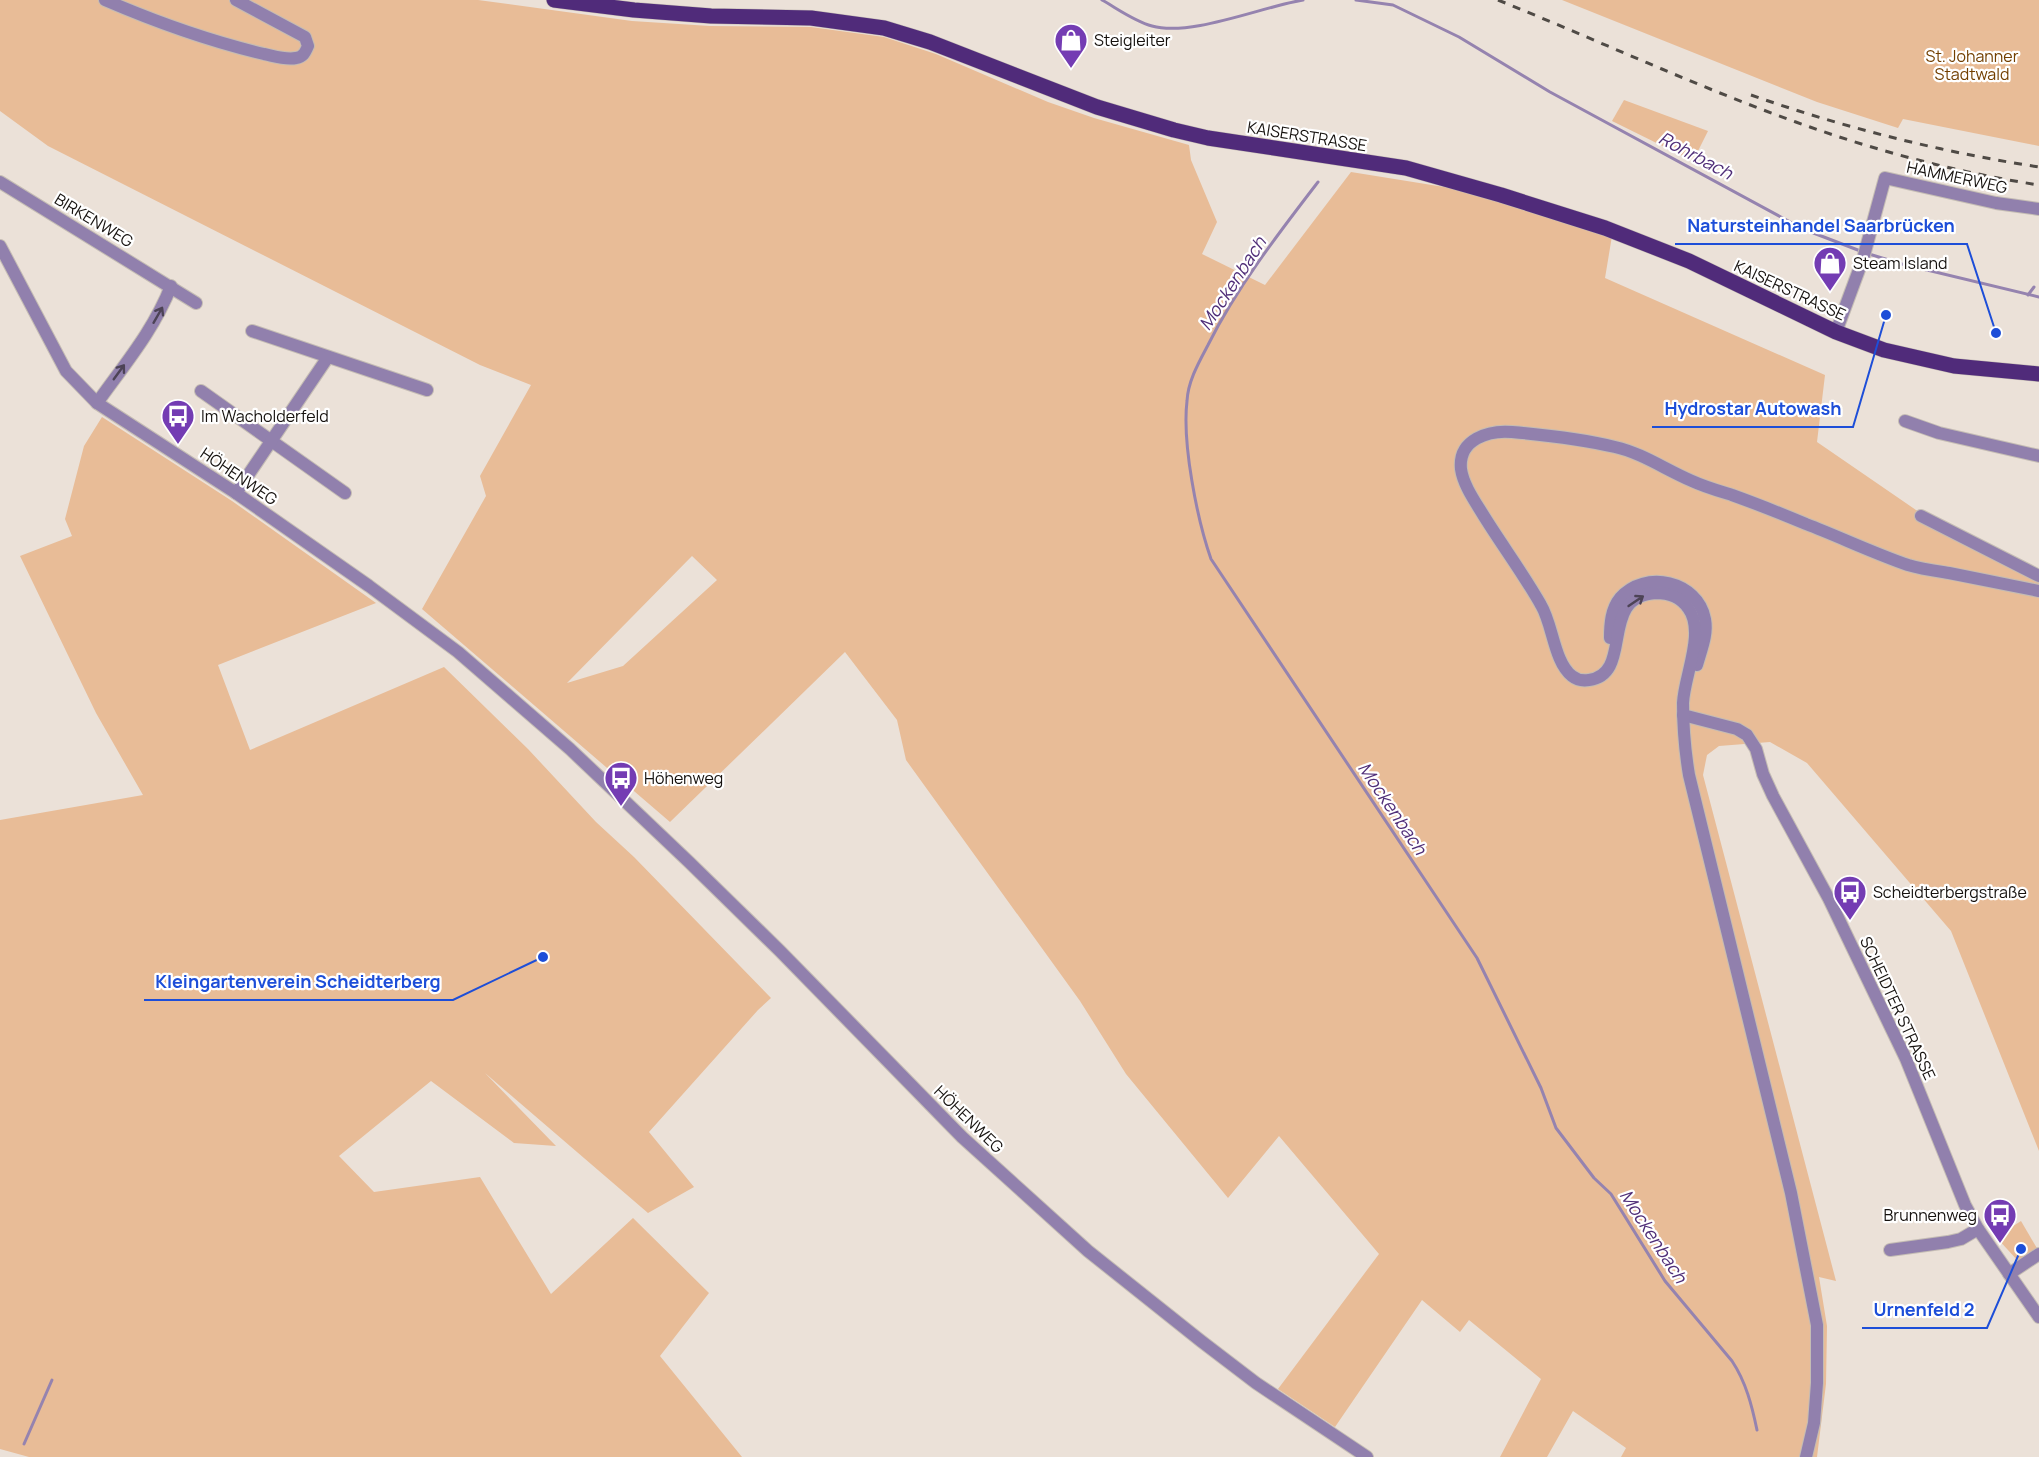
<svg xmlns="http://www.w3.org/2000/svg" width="2039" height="1457" viewBox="0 0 2039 1457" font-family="Manrope,sans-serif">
<rect width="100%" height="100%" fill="#ebe1d8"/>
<g fill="#e8bc97" fill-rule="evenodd">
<path d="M0,0H478L632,21L710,26L811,27L884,37L936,54L1048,102L1094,118L1189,145L1191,160L1217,222L1202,254L1265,285L1351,172L1469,191L1612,236L1605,278L1825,375L1817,442L1932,521L2039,582V1151L1951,931L1807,763L1770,742L1719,746L1707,755L1703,775L1836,1281L1819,1277L1827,1326L1826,1384L1817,1457H1621L1626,1448L1573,1411L1547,1457H1500L1541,1379L1469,1320L1460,1332L1422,1300L1335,1427L1278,1389L1379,1254L1279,1136L1228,1198L1126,1074L1080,1001L906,760L897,720L845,652L670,822L422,609L486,496L480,476L531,385L480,365L48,146L0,111ZM692,556L717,580L623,666L567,683Z"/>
<polygon points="1562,0 2039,0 2039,146 1903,119 1898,128 1817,102"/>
<polygon points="1624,100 1708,131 1693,161 1612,121"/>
<polygon points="102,417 232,501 376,603 218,665 250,750 444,667 528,749 596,822 634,857 771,998 758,1010 649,1132 694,1187 648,1213 485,1073 556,1146 514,1143 431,1081 339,1156 374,1192 480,1177 551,1294 633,1218 709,1293 660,1356 742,1457 29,1457 0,1449 0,820 143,795 96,713 20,556 72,536 65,519 84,446"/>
<polygon points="2021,1221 2038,1250 2019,1262 1996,1237"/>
</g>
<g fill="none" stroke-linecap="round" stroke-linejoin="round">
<g stroke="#9583af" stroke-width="3">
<path d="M1102,0C1118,9 1134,21 1152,26C1191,37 1261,7 1303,0"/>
<polyline points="1356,0 1393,5 1459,37 1550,92 1803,229 1863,252"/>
<path d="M1318,182C1278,234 1237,287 1208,345C1199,362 1188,381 1187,401C1182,443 1197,519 1211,559L1477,958L1541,1088L1556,1128L1594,1178L1611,1194L1665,1281L1732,1361C1746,1382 1752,1406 1757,1430"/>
<polyline points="1869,254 1902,264 2039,297"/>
<polyline points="2028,295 2034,287"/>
<polyline points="24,1444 52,1380"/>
</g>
<defs>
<g id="minor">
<path d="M105,0C156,22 209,41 264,54C274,56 285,60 296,58C303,57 305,53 308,46L305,37L236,0"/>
<polyline points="0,182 196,303"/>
<polyline points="0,246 66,371 97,403 236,493 369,586 458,652 570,749 689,862 780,951 962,1137 1088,1251 1201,1341 1256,1383 1367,1457"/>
<polyline points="252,331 427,390"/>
<polyline points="1836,332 1863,259 1885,178 1996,203 2039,209"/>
<polyline points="201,391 345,493"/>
<path d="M97,403C124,365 154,330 171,286"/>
<polyline points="1905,421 1939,433 2039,456"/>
<polyline points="236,493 328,357"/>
<polyline points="1921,516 2039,576"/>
<path d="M1610,638C1610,624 1611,609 1620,598C1645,569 1698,581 1705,619C1708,635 1701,650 1697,665"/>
<polyline points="1683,715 1737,729 1747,735 1756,749 1763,774 1773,796 1829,899 1906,1059 1965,1205 1978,1229 2039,1317"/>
<polyline points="1890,1250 1948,1242 1961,1239 1978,1229"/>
<polyline points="2009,1274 2039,1254"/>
<path d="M1806,1457L1814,1423L1817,1383V1325L1791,1193L1689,775C1685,751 1683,728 1683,703C1684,676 1706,632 1688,608C1681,598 1669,593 1656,593C1597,596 1635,674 1589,680C1583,681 1577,680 1572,676C1554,662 1553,625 1541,605C1523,573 1501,544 1482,513C1474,500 1463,484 1461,469C1458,439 1489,430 1512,432C1546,435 1582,439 1615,447C1642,453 1666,470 1692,481C1705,487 1719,491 1732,495C1757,504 1782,514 1806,524C1840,537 1873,553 1908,565C1921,569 1936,571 1949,573C1979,579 2009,585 2039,591"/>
</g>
<polyline id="major" points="554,0 634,10 711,16 811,18 884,28 930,42 1097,107 1174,130 1208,138 1406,168 1501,195 1605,228 1689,261 1836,332 1884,350 1954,366 2039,374"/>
</defs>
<use href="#minor" stroke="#c4bcb4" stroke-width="14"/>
<use href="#major" stroke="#c4bcb4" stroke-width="16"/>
<use href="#minor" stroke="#9180ad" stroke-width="12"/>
<use href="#major" stroke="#502b7a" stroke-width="15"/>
<g stroke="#4f4a45" stroke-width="3" stroke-dasharray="8 8" stroke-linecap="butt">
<path d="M1498,0C1602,42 1704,90 1810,127C1884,153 1961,173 2039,185"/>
<path d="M1751,95C1845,128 1941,152 2039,167"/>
</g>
</g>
<defs><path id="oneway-shaft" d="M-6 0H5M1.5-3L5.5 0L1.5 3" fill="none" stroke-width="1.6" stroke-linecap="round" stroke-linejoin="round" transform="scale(1.5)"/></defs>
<g stroke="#4d4356">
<use href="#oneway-shaft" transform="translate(158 315) rotate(-60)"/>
<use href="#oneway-shaft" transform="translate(119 372) rotate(-54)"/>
<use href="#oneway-shaft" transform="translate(1636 601) rotate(-34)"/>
</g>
<defs>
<symbol id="shop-pin" viewBox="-11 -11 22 30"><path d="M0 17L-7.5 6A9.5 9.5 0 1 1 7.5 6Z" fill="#743cb3" stroke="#fff"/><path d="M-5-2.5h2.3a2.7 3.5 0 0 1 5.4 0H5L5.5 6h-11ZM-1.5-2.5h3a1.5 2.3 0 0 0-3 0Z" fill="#fff"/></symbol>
<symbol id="bus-pin" viewBox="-11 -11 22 30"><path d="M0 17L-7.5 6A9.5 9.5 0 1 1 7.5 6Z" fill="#743cb3" stroke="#fff"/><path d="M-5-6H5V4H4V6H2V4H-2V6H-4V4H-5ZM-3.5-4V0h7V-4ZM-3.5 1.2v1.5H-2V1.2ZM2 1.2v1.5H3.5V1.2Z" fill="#fff"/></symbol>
</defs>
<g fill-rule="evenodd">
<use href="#shop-pin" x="1052" y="21" width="38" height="52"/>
<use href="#shop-pin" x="1811" y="244" width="38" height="52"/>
<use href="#bus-pin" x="159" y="397" width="38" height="52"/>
<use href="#bus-pin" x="602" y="759" width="38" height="52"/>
<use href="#bus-pin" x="1831" y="873" width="38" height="52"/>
<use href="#bus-pin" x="1981" y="1196" width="38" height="52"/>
</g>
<g text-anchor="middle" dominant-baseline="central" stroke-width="4.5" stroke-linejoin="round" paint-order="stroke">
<g font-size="16" fill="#15110e" stroke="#fff" text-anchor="start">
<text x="1094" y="40">Steigleiter</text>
<text x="1853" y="263">Steam Island</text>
<text x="201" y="416">Im Wacholderfeld</text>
<text x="644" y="778">Höhenweg</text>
<text x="1873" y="892">Scheidterbergstraße</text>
<text x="1977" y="1215" text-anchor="end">Brunnenweg</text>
</g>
<g font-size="16" fill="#723f00" stroke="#fff">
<text x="1972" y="56">St. Johanner<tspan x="1972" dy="18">Stadtwald</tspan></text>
</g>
<g font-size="16" fill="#15110e" stroke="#fff">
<text transform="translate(1307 136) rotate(9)">KAISERSTRASSE</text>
<text transform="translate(1957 177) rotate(12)">HAMMERWEG</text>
<text transform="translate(94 220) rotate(31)">BIRKENWEG</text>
<text transform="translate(1790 290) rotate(25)">KAISERSTRASSE</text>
<text transform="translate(239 476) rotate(34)">HÖHENWEG</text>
<text transform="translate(1898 1008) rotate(65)">SCHEIDTER STRASSE</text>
<text transform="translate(969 1119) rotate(44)">HÖHENWEG</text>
</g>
<g font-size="18" font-style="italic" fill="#502e78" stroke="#fff">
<text transform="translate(1696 155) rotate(28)">Rohrbach</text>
<text transform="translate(1232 283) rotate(-57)">Mockenbach</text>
<text transform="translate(1393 808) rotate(56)">Mockenbach</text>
<text transform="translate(1654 1236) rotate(57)">Mockenbach</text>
</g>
</g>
<path fill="none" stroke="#1d4ed8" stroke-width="2" d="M1996 333L1967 244H1675M1886 315L1853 427H1652M543 957L453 1000H144M2021 1249L1987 1328H1862"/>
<g fill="#1d4ed8" stroke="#fff" stroke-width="2">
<circle cx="1996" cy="333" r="6"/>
<circle cx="1886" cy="315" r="6"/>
<circle cx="543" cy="957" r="6"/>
<circle cx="2021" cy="1249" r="6"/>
</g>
<g font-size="18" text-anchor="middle" font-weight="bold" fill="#1d4ed8" stroke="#fff" stroke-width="4.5" stroke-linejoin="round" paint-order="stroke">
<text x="1821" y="232">Natursteinhandel Saarbrücken</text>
<text x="1753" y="415">Hydrostar Autowash</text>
<text x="298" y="988">Kleingartenverein Scheidterberg</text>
<text x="1924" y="1316">Urnenfeld 2</text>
</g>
</svg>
